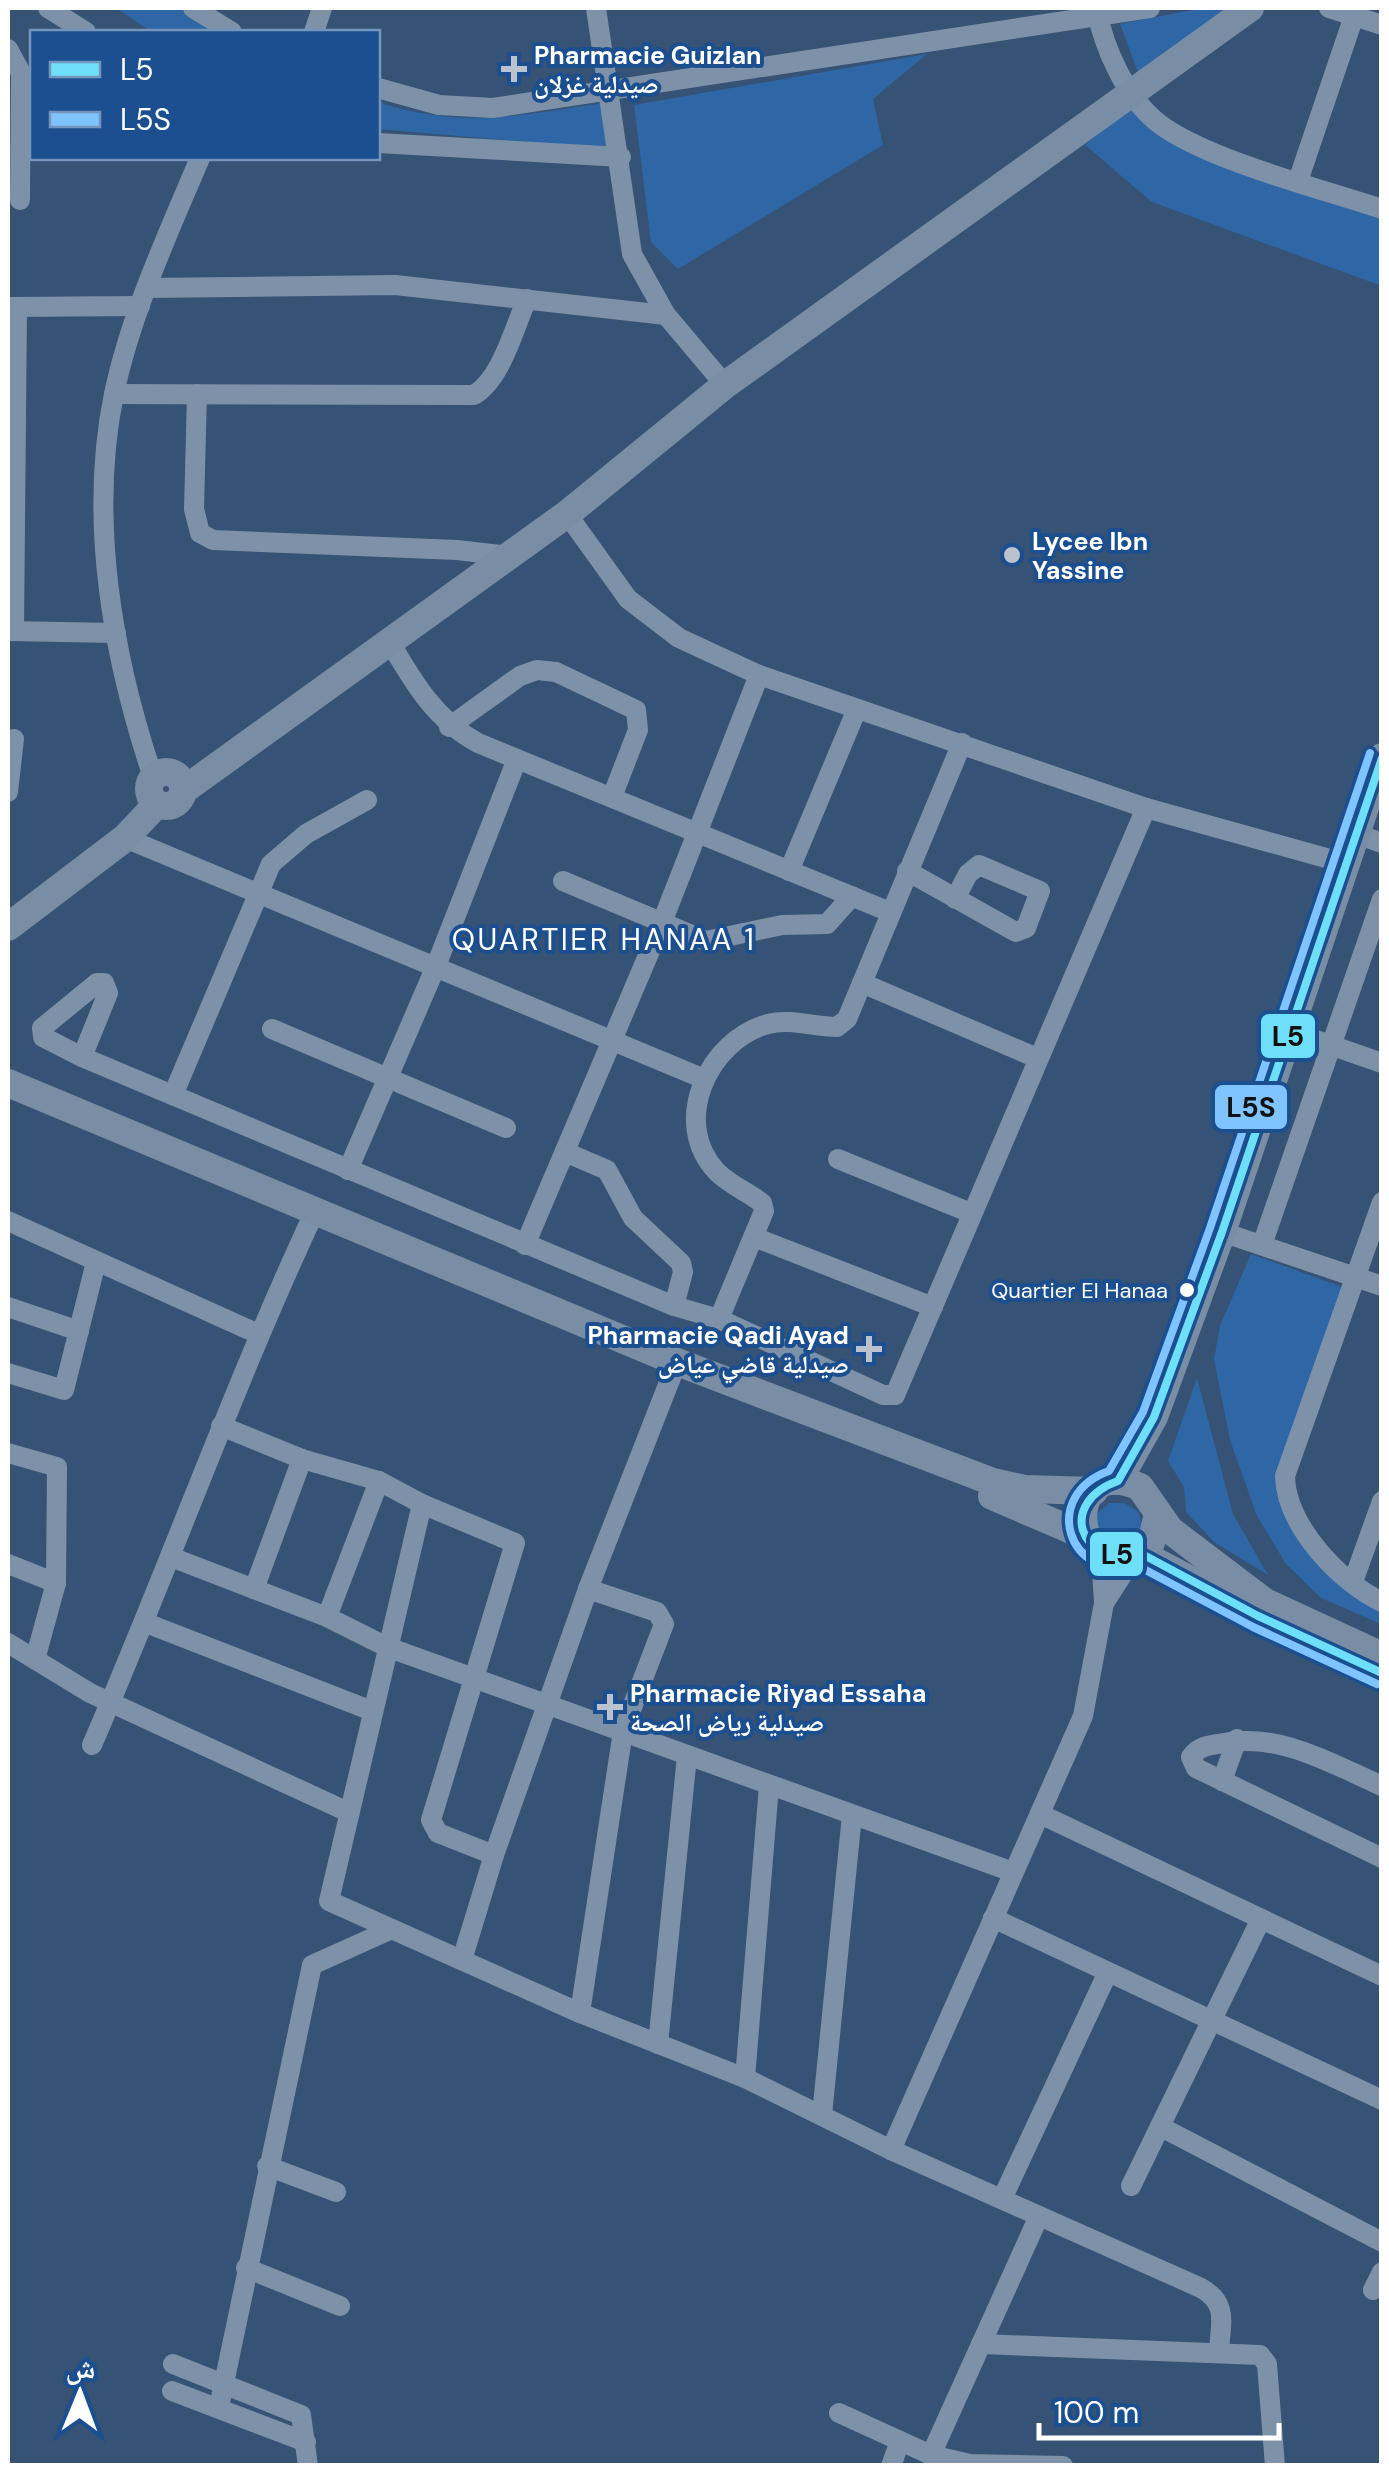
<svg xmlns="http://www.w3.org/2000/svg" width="1389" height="2473" viewBox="0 0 1389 2473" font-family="'DM Sans','Noto Naskh Arabic',sans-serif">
<rect width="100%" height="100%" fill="#365274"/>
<g fill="#2f66a5">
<polygon points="116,8 179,8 215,32 152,32"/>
<polygon points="1203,8 1227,8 1139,75 1120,24"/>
<polygon points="927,54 873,99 883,145 678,269 651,242 634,105"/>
<path d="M378,102C463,130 518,115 604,103L609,149L378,129Z"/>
<polygon points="1131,105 1381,217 1379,285 1152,202 1085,145"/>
<path d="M1251,1254L1345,1288L1285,1510C1310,1554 1332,1589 1381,1608V1624L1321,1598L1286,1564L1257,1516L1230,1440L1214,1359L1220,1326Z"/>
<polygon points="1197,1378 1233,1514 1268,1575 1214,1542 1186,1512 1184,1487 1168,1461"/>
<polygon points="1109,1503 1124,1503 1138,1511 1145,1533 1109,1556 1092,1518"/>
</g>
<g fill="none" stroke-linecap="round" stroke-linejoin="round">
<g stroke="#7d92a8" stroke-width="20">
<polyline points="48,8 86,32"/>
<polyline points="193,8 232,32"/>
<polyline points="596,8 632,254 666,315 725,385"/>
<path d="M1096,8C1104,48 1125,96 1157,122C1203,159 1322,189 1382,209"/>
<polyline points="1329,8 1382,25"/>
<polyline points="314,32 322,8"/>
<polyline points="8,49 21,73 20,200"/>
<polyline points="378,88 439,105 493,108 1150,8"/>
<polyline points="378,143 621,157"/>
<polyline points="1298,181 1354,16"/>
<polyline points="148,288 395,285 666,315"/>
<polyline points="8,307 140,306"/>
<path d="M114,394L474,395C502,378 514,328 527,299"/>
<polyline points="197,394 194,509 200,533 213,540 457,550 509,556"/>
<polyline points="567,514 628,599 679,638 759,675 1146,808 1344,863"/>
<polyline points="8,631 116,633"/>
<polyline points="14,631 17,308"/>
<path d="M391,644C415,685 436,720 478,743L890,912"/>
<polyline points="449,727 520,676 537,670 556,672 636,710 638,730 612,797"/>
<path d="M153,777C113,658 88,520 114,394C131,313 168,234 200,158"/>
<polyline points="8,792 14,739"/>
<polyline points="1354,833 1382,843"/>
<polyline points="125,838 702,1078"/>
<polyline points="789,871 857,709"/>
<polyline points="907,871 1016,932 1026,928 1040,891 979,865 968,874 955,899"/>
<polyline points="563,881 706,941 782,925 827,924 852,896"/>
<polyline points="862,983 1037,1058"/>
<polyline points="272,1029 506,1128"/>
<polyline points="1287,1030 1382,1063"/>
<polyline points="82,1057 108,993 104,983 97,983 42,1028 43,1037 82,1057 674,1306 719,1319 883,1395 895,1395 1146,808"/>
<polyline points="173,1095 271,864 306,834 367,800"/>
<polyline points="565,1152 607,1170 633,1218 681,1263 683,1272 674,1306"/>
<polyline points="838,1159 971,1213"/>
<polyline points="348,1170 436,966 517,759"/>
<path d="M1382,1202L1285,1476C1286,1525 1339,1582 1382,1602"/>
<polyline points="8,1221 258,1334"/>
<polyline points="1222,1232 1382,1286"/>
<polyline points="754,1237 933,1307"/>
<polyline points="525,1245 661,925 759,675"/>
<polyline points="1262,1245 1382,899"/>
<polyline points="8,1307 79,1331"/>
<path d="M719,1319L764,1211L762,1203C748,1192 730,1185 717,1172C670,1123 708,1040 768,1024C791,1018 813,1027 837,1027L847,1019L962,743"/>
<polyline points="8,1373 64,1390 96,1262"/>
<path d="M221,1426L302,1459L379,1481L422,1504L329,1901L580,2013L745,2078L891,2150L1201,2288C1228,2303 1221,2322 1219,2350"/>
<polyline points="8,1453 57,1467 56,1583 36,1656"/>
<polyline points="422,1504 515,1543 431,1820 438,1833 494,1855"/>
<polyline points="171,1557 327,1617 387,1647 1013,1872"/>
<polyline points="8,1564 56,1583"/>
<polyline points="1353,1582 1382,1501"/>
<polyline points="254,1589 302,1459"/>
<polyline points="1104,1603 1135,1555"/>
<polyline points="327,1617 379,1481"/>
<polyline points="146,1623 372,1711"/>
<polyline points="8,1643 90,1693 348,1812"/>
<path d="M92,1745C169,1568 233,1386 315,1211"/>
<polyline points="1222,1781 1237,1739"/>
<path d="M1382,1786C1328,1762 1278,1731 1218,1744C1206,1746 1198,1747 1191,1757L1196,1768L1382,1858"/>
<polyline points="1040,1814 1382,1976"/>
<polyline points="993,1918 1382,2100"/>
<polyline points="462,1960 494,1855 588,1589 677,1362"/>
<polyline points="580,2013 623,1731 664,1624 657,1612 588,1589"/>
<polyline points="658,2044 687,1756"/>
<polyline points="745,2078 769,1786"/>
<polyline points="822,2115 852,1815"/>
<polyline points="1161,2127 1382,2242"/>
<polyline points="891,2150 1083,1716 1104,1603 1101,1554"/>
<polyline points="267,2166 336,2192"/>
<polyline points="1131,2186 1261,1919"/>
<polyline points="1002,2199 1108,1972"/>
<polyline points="246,2268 340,2306"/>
<polyline points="1373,2290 1382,2272"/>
<polyline points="981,2344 1260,2355 1267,2364 1275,2466"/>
<polyline points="173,2364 301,2415 308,2466"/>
<polyline points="172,2391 306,2442"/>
<polyline points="219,2407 312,1965 392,1929"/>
<polyline points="839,2413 931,2455 970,2464 1063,2466"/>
<polyline points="931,2455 1039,2216"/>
<polyline points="891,2466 900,2441"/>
</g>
<g stroke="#798da4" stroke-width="28">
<circle cx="166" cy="789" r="17"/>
<polyline points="184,790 567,514 725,385 1250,8"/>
<polyline points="8,927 125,838 157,804"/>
<polyline points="8,1083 677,1362 993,1482 1025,1489 1094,1491"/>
<polyline points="1118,1481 1154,1417 1222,1232 1382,757"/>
<polyline points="992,1496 1083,1535"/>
<path d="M1158,1514L1151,1543C1076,1611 1051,1448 1140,1487L1170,1530L1265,1602L1382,1656"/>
<polyline points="1140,1553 1262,1618"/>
</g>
<defs>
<path id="bus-1" d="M1382,758L1222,1232L1154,1417L1118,1481C1058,1502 1077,1567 1140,1553L1258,1616L1382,1673"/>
<path id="bus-2" d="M1370,753L1210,1228L1143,1412L1109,1471C1041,1495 1066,1582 1138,1566L1253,1627L1377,1684"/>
</defs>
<use href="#bus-1" stroke="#1b4f8f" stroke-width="15"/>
<use href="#bus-2" stroke="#1b4f8f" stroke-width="15"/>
<use href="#bus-1" stroke="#6ddff8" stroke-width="8"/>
<use href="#bus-2" stroke="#80c4ff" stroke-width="8"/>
</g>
<g fill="#b9c2ce" stroke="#1b4f8f" stroke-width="4">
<path d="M509 54h10v10h10v10h-10v10h-10v-10h-10v-10h10z"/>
<circle cx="1012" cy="555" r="10"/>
<path d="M864 1334h10v10h10v10h-10v10h-10v-10h-10v-10h10z"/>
<path d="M605 1692h10v10h10v10h-10v10h-10v-10h-10v-10h10z"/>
</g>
<circle fill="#fff" stroke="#1b4f8f" stroke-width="4" cx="1187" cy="1290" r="9"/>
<g text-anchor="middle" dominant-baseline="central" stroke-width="8" stroke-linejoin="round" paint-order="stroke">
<g font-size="22" fill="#fff" stroke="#1b4f8f" text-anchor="end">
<text x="1168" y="1290">Quartier El Hanaa</text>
</g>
<g font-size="25" font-weight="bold" fill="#fff" stroke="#1b4f8f" text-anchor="start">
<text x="534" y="55">Pharmacie Guizlan<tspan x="534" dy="29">صيدلية غزلان</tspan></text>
<text x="1032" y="541">Lycee Ibn<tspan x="1032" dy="29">Yassine</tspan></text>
<text x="849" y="1335" text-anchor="end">Pharmacie Qadi Ayad<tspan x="849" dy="29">صيدلية قاضي عياض</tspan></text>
<text x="630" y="1693">Pharmacie Riyad Essaha<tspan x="630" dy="29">صيدلية رياض الصحة</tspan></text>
</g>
<g font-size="30" letter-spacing="2.5" fill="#fff" stroke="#1b4f8f">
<text x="604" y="939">QUARTIER HANAA 1</text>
</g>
</g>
<g stroke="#1b4f8f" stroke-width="4">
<rect x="1259" y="1012" width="58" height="48" rx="10" fill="#6ddff8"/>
<rect x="1213" y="1083" width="76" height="48" rx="10" fill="#80c4ff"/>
<rect x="1088" y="1530" width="57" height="48" rx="10" fill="#6ddff8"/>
</g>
<g font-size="28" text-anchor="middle" font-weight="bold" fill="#111">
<text x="1288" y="1046">L5</text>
<text x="1251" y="1117">L5S</text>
<text x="1117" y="1564">L5</text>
</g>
<rect width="1389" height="2473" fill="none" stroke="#ffffff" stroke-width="20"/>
<rect x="30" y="30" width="350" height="130" fill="#1b4f8f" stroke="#7695bc" stroke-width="2.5"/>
<rect x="50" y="62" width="50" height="15" fill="#6ddff8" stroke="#7695bc" stroke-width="2.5"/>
<text x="120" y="80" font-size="30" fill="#ffffff">L5</text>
<rect x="50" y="112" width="50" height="15" fill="#80c4ff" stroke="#7695bc" stroke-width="2.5"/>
<text x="120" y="130" font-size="30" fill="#ffffff">L5S</text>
<g transform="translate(80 2393) rotate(1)" stroke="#1b4f8f" stroke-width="8" paint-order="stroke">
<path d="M0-8L18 38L0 25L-18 38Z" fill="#ffffff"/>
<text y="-15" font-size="28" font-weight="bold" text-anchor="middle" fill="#ffffff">ش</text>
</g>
<path d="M1039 2423v15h240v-15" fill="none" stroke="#ffffff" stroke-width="5"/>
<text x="1054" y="2423" font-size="30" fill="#ffffff" stroke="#1b4f8f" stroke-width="8" paint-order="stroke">100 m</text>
</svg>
